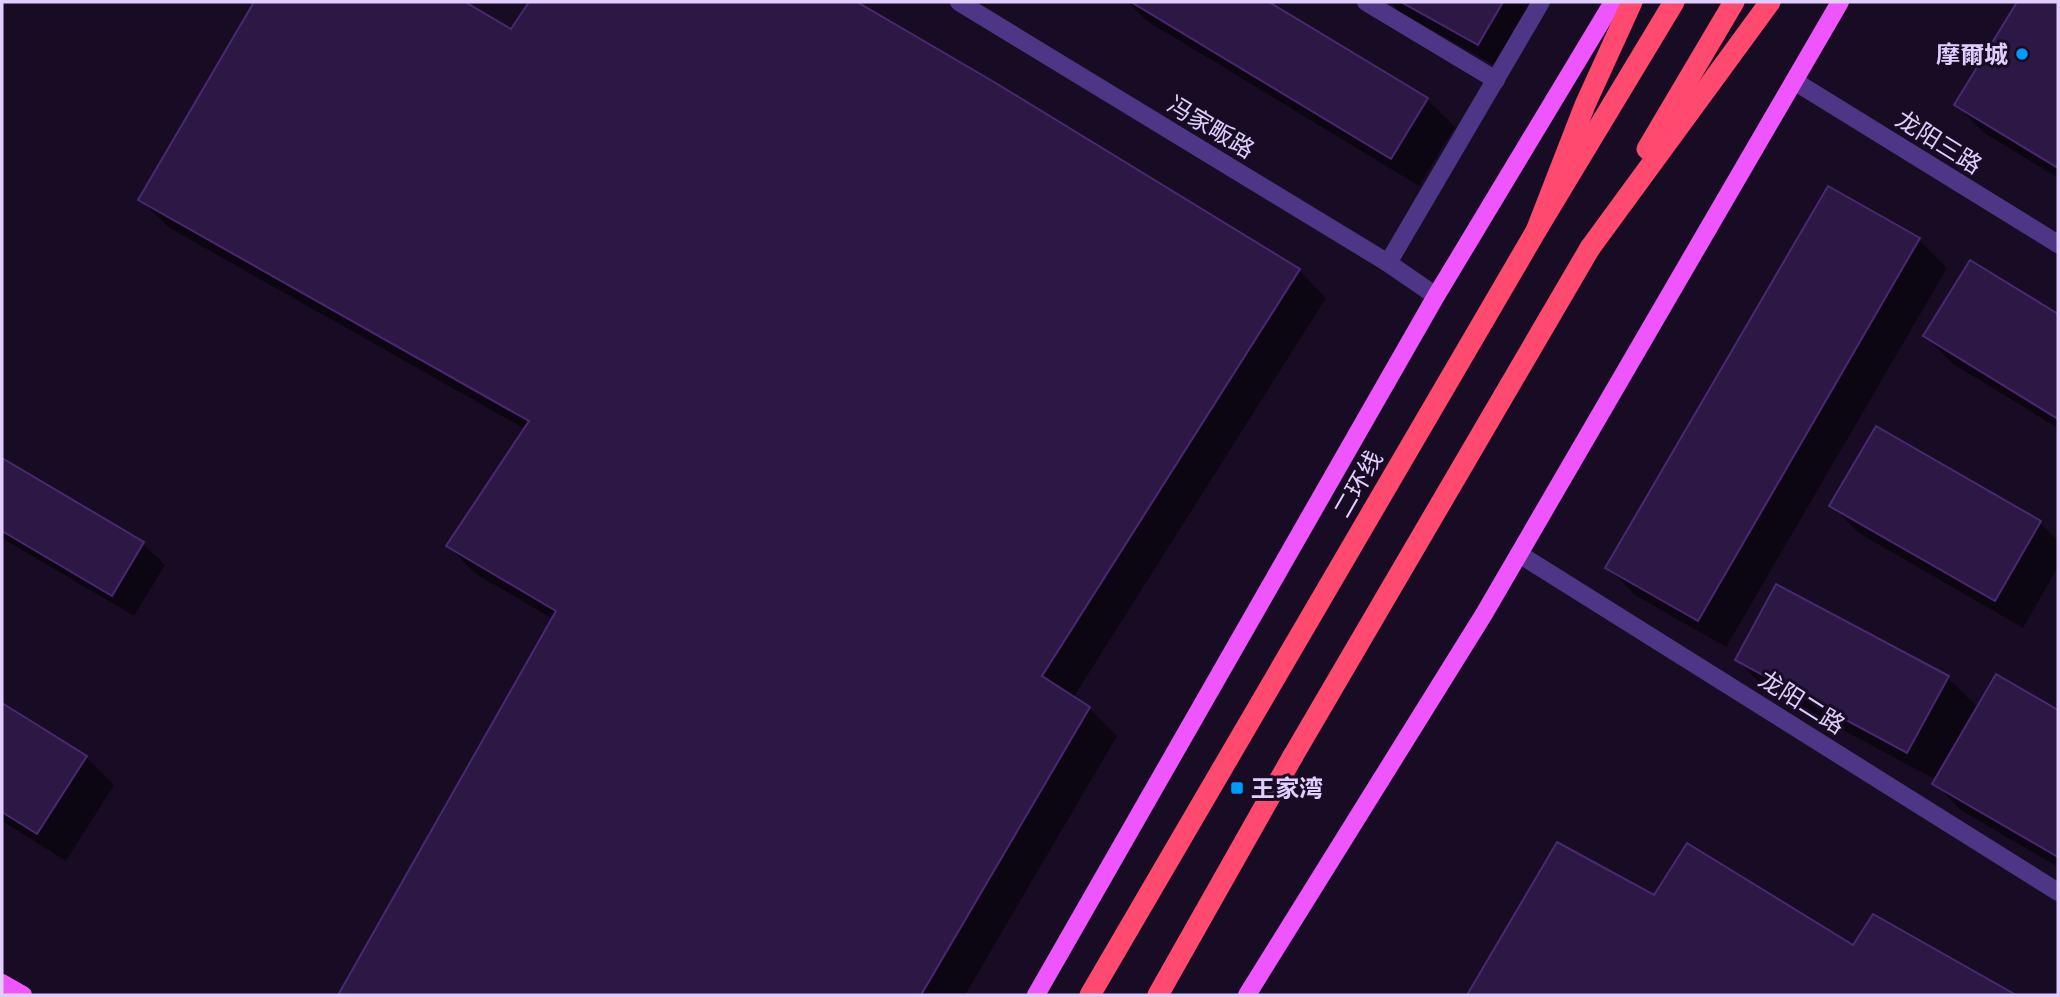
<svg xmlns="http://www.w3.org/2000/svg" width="2060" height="997" viewBox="0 0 2060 997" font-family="Cabin,'Noto Sans SC',sans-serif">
<rect width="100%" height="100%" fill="#170c23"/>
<g fill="#0007">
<polygon points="256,2 461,2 511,31 531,2 854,2 993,83 1299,270 1326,298 1073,698 1089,708 1117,736 965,995 340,995 553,619 476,574 448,546 525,429 168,227 140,199"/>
<polygon points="1128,2 1265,2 1427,99 1455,127 1419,186 1147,21"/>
<polygon points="1390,2 1547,2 1506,72 1399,11"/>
<polygon points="2019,2 2058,2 2058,178 1984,133 1957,105"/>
<polygon points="1919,240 1947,268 1726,647 1635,595 1608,567"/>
<polygon points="1971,262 2058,316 2058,428 1953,364 1925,336"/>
<polygon points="2,461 143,544 165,565 134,616 2,538"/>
<polygon points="1831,505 2040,523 2058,541 2058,567 2023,628 1859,533"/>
<polygon points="1737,660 1948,678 1978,708 1996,677 2058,712 2058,867 1962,811 1934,783 1936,780 1765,688"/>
<polygon points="2,705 86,757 114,785 66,861 2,821"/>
<polygon points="1557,844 1654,897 1854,948 1874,916 2013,995 1469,995"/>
</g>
<g fill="#2d1745" stroke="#4b2872" stroke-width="2">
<polygon points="254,2 465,2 511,29 529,2 857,2 994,82 1300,269 1042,676 1090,707 921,995 338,995 556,611 446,546 529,421 138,200"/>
<polygon points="1131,2 1269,2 1428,98 1391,159"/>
<polygon points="1401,2 1503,2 1478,45"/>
<polygon points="2017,2 2058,2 2058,168 1954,105"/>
<polygon points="1828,186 1920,238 1698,621 1605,568"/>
<polygon points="1970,260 2058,314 2058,419 1923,336"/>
<polygon points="1876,426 2041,521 1995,601 1829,506"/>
<polygon points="2,458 144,542 112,596 2,531"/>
<polygon points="1776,584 1949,676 1907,753 1735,660"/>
<polygon points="1996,674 2058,710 2058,857 1932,784"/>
<polygon points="2,703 87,756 37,834 2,812"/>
<polygon points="1557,842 1654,895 1687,843 1853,945 1873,914 2016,995 1467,995"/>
</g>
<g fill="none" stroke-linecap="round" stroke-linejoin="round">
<g stroke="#4e3585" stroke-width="18">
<polyline points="959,2 1388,263 1436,296"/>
<polyline points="1366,2 1496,80"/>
<polyline points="1794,81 2058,244"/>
<polyline points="1388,263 1541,2"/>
<polyline points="1519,554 2058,892"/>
</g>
<g stroke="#ef55ff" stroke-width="18">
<polyline points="2,983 23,995"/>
<polyline points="1036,995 1436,296 1613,2"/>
<polyline points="1247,995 1484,614 1840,2"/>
</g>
<g stroke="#ff496e" stroke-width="21">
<polyline points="1647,149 1734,2"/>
<polyline points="1590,248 1770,2"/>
<polyline points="1090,995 1536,231 1674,2"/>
<polyline points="1158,995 1293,756"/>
</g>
<g stroke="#ff496e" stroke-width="21">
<polyline points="1536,231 1585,105 1632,2"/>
<polyline points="1293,756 1590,248"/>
</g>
</g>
<g fill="#009bf9" stroke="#170c23" stroke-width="2.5">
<circle cx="2022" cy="54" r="7"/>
<rect x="1230" y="781" width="14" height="14" rx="3.5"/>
</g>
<g text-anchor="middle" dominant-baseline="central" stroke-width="6" stroke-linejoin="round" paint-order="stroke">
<g font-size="24" font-weight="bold" fill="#e1ceff" stroke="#170c23" text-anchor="end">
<text x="2008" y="54">摩爾城</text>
<text x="1251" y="788" text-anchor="start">王家湾</text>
</g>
<g font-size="24" fill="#e1ceff" stroke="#170c23">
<text transform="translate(1211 127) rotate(31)">冯家畈路</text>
<text transform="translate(1939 142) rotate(32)">龙阳三路</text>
<text transform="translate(1358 484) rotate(-60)">二环线</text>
<text transform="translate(1802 702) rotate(32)">龙阳二路</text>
</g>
</g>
<rect width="2060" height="997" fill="none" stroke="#e1ceff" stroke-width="7"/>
</svg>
